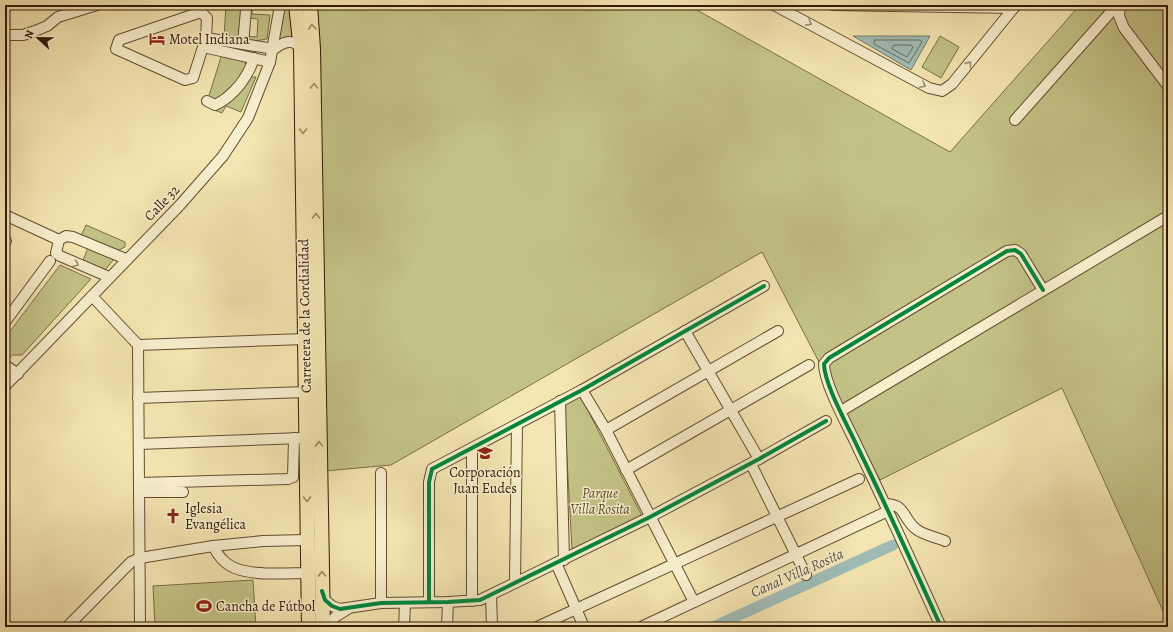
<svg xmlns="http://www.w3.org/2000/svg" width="1173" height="632" viewBox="0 0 1173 632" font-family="Alegreya,serif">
<rect width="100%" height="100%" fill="#f4e6b2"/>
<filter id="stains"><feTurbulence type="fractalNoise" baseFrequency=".005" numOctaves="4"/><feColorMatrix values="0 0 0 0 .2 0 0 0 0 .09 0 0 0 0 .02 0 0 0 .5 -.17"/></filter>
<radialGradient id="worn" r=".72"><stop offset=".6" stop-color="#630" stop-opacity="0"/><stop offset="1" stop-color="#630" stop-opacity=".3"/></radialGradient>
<g fill="#c3c387" stroke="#7b6e46">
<polygon points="226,5 242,5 240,37 237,40 224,38"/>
<polygon points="247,5 252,5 252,14 270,15 267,39 249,42 247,36 257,37 258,19 248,18"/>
<polygon points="282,5 292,5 294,38 285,37 277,44"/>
<polygon points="315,5 688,5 950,152 1080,5 1168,5 1168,622 1062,388 880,480 762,252 391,465 325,471"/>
<polygon points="940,36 959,47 941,78 922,67"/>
<polygon points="222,54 245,62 247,67 244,74 215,101 208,99"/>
<polygon points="251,77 256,77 241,112 226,106 222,113 209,108"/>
<polygon points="86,225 125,242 125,247 117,251 80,238"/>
<polygon points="88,248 114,259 105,270 83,260"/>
<polygon points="60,265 91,279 22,355 12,355 8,360 5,358 5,338"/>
<polygon points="580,395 642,516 572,549 564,404"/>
<polygon points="253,580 256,627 155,627 153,586"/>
</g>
<polygon fill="#a0bdb7" stroke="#747b6f" points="853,36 930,36 911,70"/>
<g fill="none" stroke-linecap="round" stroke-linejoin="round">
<g stroke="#6a6b5e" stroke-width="1">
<polygon points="875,40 920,40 922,42 909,63 874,44"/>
<polygon points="894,45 911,45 913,47 907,57 892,49"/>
</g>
<polyline stroke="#a0bdb7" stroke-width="11" points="713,627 893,545"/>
<defs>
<g id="minor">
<polyline points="774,5 929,88 942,91 952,84 1016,5"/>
<polyline points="833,5 1014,8"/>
<polyline points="1120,5 1119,16 1124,28 1168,86"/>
<polyline points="5,35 23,35 35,31 47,26 58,17 97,5"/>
<polyline points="243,44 246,10"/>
<path d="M270,62L203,47L193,78L185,80L116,49L119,40L201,12L207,18L206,38L274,49C283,42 295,37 301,50"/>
<path d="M207,101L215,105C234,96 248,77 254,58"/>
<polyline points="1015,120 1117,5"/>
<polyline points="5,215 59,240"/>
<polyline points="5,242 6,241"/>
<polyline points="109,277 60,256 56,253 59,240 66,236 73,237 126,259"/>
<polyline points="92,296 138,345 140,627"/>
<polyline points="5,322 50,261"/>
<polyline points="685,331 759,459"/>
<polyline points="138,345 305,339"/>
<polyline points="5,365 18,374"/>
<polyline points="5,386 180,205 223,156 248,118 270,62 280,5"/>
<polyline points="582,390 606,430 694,602"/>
<polyline points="138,398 306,392"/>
<polyline points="560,401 564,560"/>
<polyline points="841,411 1168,216"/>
<polyline points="606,430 778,331"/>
<polyline points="139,444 301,438"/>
<polyline points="472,448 472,601"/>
<polyline points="751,464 806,575"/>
<polyline points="626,470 809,365"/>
<polyline points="381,473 381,603"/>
<polyline points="139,483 288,479 293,477 294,438"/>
<polyline points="139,492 183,492"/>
<path d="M885,504C906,504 902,518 916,529C923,535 936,537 945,541"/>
<path d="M213,546C216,551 219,557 224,561C240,578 286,573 308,573"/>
<polyline points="556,563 584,627"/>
<polyline points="515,582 517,425"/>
<polyline points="323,593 325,600 332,606 340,609 381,603 448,602 480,600 650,517 759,459 826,421"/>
<polyline points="491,595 492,627"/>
<polyline points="429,602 429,482 432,469 582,390 764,286"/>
<polyline points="67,627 131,562 140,558 213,546 263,541 308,540"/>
<polyline points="328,627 335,617 348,609"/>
<polyline points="404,627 405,603"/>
<polyline points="447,627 448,602"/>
<polyline points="537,627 859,479"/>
<polyline points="641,627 888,511"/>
<path d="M941,627C914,567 887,507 858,448C849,428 824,384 824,364L829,358L1007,251L1015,250L1021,254L1043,290"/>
</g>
<g id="highway">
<polyline points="296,5 301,50 309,627"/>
<polyline points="310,5 313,49 323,627"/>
</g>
</defs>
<use href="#minor" stroke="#634c30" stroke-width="12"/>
<use href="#highway" stroke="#331904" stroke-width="16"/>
<use href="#minor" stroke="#f8efcd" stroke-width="10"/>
<use href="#highway" stroke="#f4e6b2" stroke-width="14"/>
<defs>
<g id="cycleway">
<polyline points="322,591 325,600 332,606 340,609 381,603 448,602 480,600 650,517 759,459 826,421"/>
<polyline points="429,602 429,482 432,469 582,390 764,286"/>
<path d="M941,627C914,567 887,507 858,448C849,428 824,384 824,364L829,358L1007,251L1015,250L1021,254L1043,290"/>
</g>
</defs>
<use href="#cycleway" stroke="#f8efcd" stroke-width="6"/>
<use href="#cycleway" stroke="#00873e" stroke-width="4"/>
</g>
<defs><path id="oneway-chevron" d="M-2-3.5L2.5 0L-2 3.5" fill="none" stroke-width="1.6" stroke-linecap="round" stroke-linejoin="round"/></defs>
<g stroke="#9f8f73">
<use href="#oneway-chevron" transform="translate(809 23) rotate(28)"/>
<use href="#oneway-chevron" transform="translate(969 64) rotate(-51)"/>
<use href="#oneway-chevron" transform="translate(923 85) rotate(27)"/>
<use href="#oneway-chevron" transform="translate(76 264) rotate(23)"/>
</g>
<g stroke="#9d8a64">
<use href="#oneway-chevron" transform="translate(312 27) rotate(-94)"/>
<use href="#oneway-chevron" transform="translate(314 86) rotate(-91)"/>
<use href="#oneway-chevron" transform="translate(303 131) rotate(89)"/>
<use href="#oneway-chevron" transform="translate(316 216) rotate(-91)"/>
<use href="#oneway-chevron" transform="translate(319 444) rotate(-91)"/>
<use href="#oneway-chevron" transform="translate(307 499) rotate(89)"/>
<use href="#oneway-chevron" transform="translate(322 574) rotate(-91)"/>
</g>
<defs>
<symbol id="hotel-bare" viewBox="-9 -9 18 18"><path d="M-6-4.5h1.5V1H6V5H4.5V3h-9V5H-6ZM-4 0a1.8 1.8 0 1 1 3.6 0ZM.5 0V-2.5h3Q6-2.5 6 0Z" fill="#8f2418" stroke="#f8efcd" stroke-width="2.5" paint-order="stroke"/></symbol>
<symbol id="school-bare" viewBox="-9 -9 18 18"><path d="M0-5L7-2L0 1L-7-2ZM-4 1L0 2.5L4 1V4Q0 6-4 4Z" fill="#8f2418" stroke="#f8efcd" stroke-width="2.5" paint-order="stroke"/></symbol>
<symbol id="church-bare" viewBox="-9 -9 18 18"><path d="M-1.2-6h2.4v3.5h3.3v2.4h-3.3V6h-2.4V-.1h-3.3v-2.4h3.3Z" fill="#8f2418" stroke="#f8efcd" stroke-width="2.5" paint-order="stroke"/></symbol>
<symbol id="stadium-bare" viewBox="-9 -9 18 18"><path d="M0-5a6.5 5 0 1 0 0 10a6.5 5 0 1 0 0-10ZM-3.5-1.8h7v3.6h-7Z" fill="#8f2418" stroke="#f8efcd" stroke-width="2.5" paint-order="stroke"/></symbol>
</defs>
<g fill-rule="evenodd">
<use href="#hotel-bare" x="146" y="28" width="22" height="22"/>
<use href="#school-bare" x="474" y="442" width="22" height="22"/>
<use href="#church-bare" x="162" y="505" width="22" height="22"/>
<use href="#stadium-bare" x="193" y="595" width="22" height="22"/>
</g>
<g text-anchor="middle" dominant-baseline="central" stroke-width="3" stroke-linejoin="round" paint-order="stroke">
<g font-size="14" fill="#331904" stroke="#f8efcd" text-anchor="start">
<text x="169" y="39">Motel Indiana</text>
<text x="485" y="472" text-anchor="middle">Corporación<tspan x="485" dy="16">Juan Eudes</tspan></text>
<text x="185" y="508">Iglesia<tspan x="185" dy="16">Evangélica</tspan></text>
<text x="216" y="606">Cancha de Fútbol</text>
</g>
<g font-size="14" fill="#331904" stroke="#f8efcd">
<text transform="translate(162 203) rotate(-46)">Calle 32</text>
<text transform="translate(305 316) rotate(-91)">Carretera de la Cordialidad</text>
</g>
<g font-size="14" font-style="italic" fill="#5e4c2b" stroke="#f8efcd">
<text x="600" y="493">Parque<tspan x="600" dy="16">Villa Rosita</tspan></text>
</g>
<g font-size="15" font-style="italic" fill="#595243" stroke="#f8efcd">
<text transform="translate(797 573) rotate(-24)">Canal Villa Rosita</text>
</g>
</g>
<rect width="1173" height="632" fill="none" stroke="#f4e6b2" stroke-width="20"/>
<rect x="6" y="6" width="1161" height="620" fill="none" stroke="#331904" stroke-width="2"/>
<rect x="10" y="10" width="1153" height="612" fill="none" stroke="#331904"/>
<g transform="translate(38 38) rotate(292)" stroke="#f8efcd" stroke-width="3" paint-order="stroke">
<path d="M0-3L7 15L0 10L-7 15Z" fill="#331904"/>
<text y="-6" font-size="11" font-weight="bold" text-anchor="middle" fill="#331904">N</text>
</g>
<rect width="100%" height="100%" filter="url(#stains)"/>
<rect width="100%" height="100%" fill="url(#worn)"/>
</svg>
